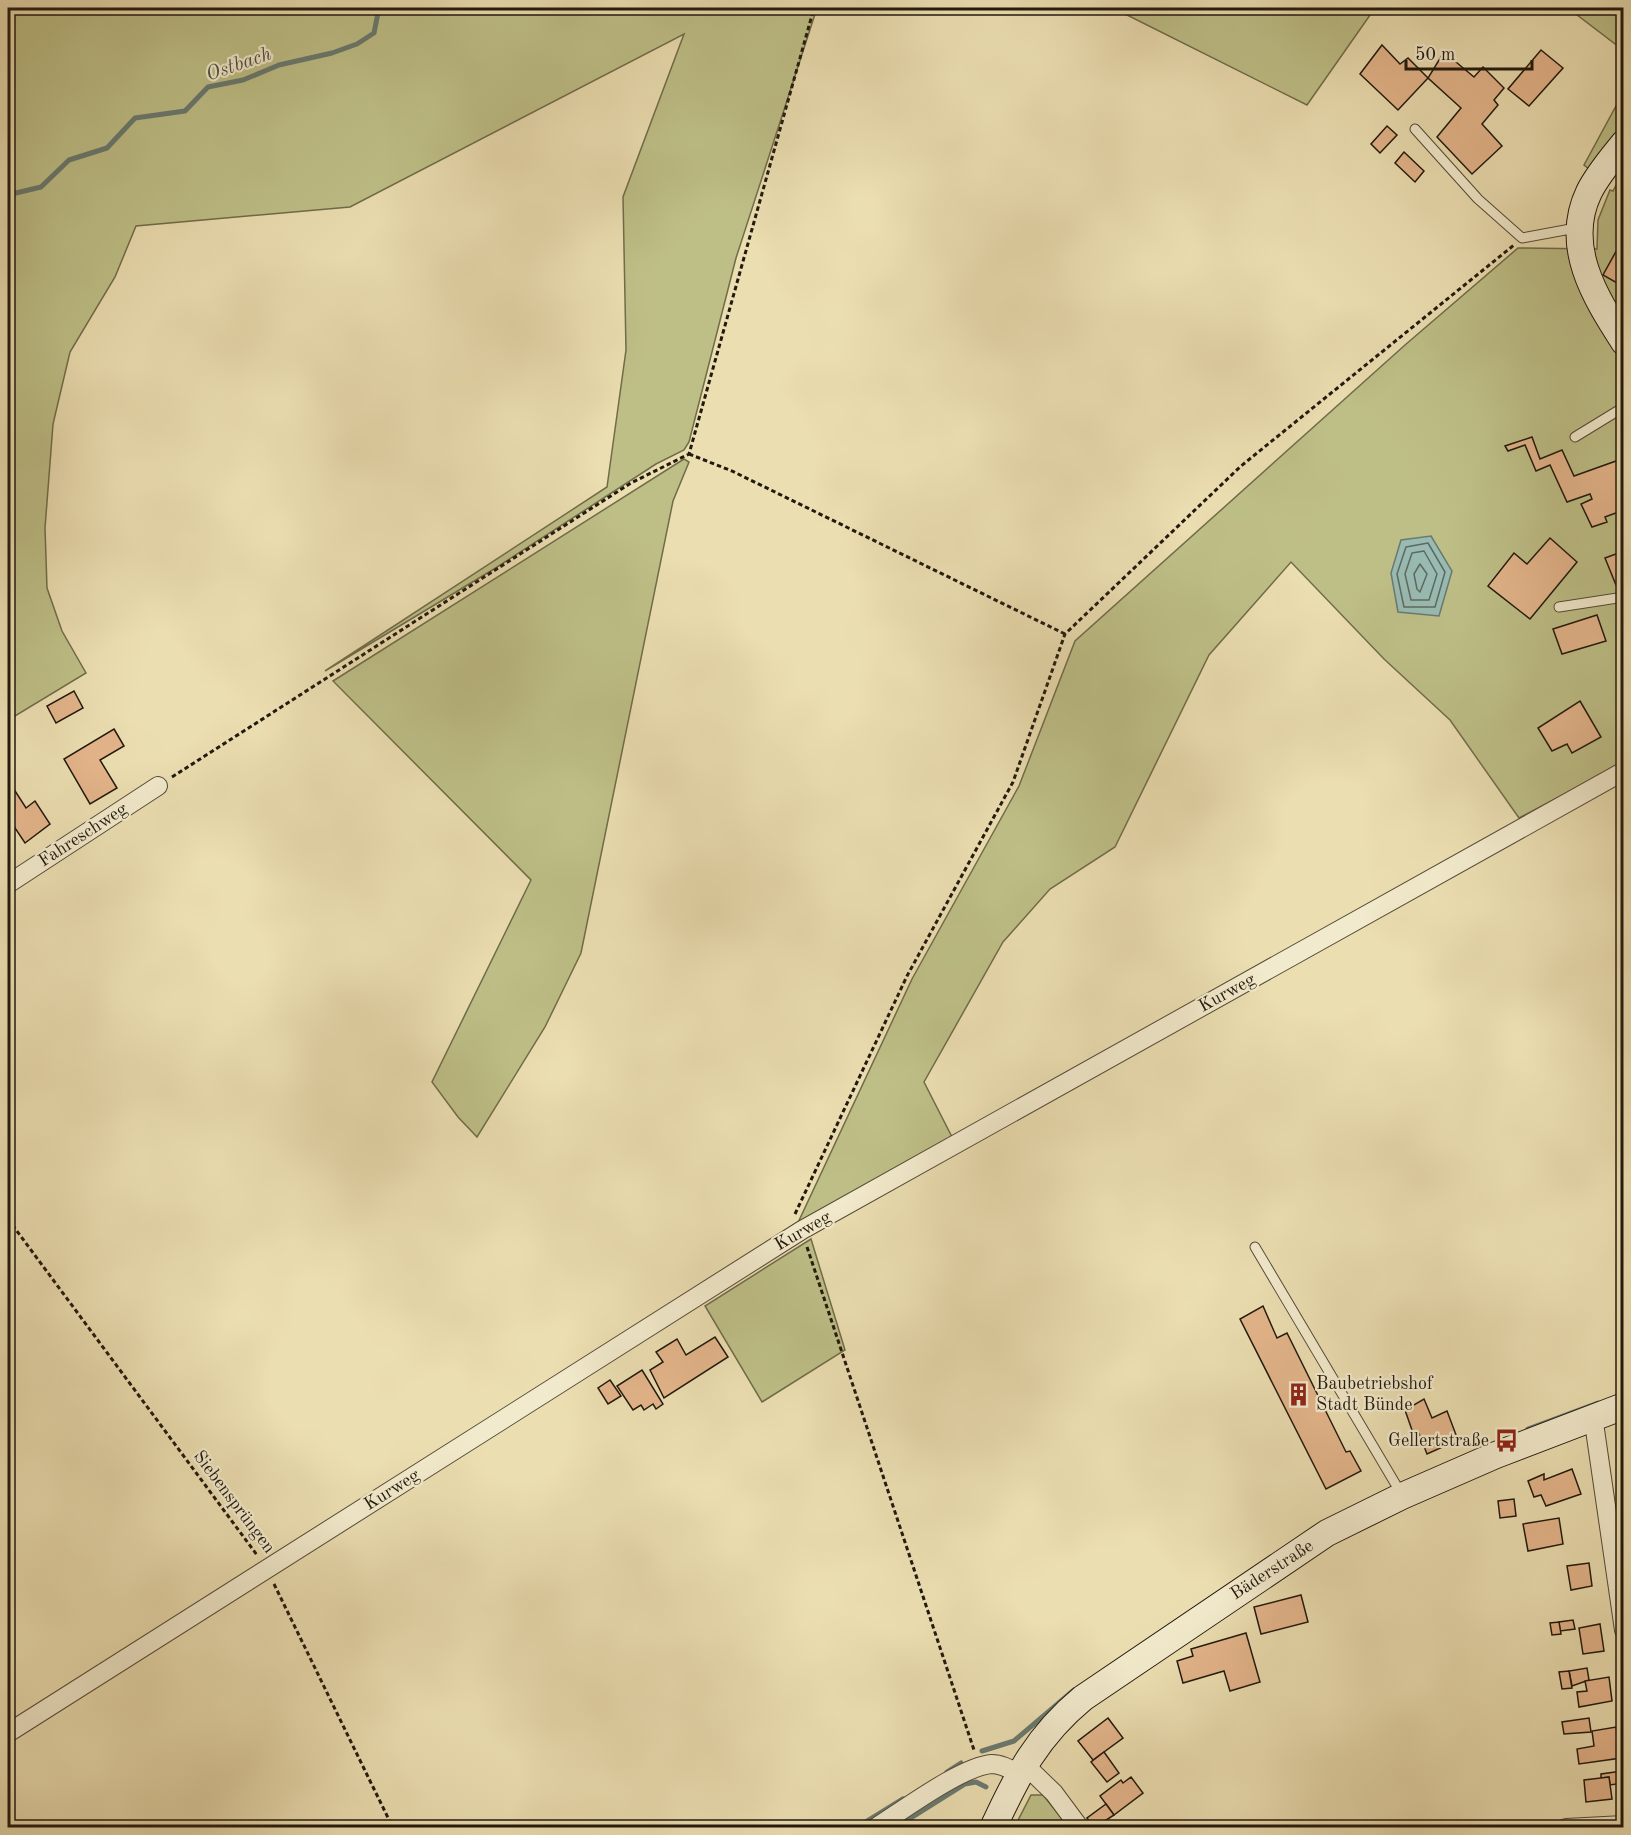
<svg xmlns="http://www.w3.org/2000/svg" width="1631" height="1835" viewBox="0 0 1631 1835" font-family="'Old Standard TT',serif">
<rect width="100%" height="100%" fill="#ebdeb1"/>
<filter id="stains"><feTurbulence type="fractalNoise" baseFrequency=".00333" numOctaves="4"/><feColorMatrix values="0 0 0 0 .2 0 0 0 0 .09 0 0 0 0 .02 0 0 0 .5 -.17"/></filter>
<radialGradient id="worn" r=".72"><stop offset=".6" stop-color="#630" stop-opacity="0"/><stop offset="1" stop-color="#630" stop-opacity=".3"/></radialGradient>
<g fill="#bebf87" stroke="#706c4a" stroke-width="1.5">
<polygon points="8,8 817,8 736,258 689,442 684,450 656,464 494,569 325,671 607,487 626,350 623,197 684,34 350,207 136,226 115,277 70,352 53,424 45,528 47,588 62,631 86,673 15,716 8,705 8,368 11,297 8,297"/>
<polygon points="1113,8 1375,8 1307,105"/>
<polygon points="1568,8 1623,8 1623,50"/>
<polygon points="1623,93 1623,134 1593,172 1584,165"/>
<polygon points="1623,172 1623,763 1519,818 1450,720 1384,659 1291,562 1209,655 1115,847 1050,889 1003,942 924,1082 952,1137 796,1227 912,979 1019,786 1075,641 1405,345 1518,248 1597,249 1598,220 1610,190 1613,191"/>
<polygon points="684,459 689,462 673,501 581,953 545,1027 477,1137 458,1117 432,1082 531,880 333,681"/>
<polygon points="811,1239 845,1350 762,1402 705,1306"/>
<polygon points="1031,1795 1043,1795 1069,1827 1014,1828"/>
</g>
<polygon fill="#99bbb3" stroke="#697a71" stroke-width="1.5" points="1431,536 1452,571 1439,616 1398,612 1391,573 1401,540"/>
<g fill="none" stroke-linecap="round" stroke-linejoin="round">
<g stroke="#5d6a60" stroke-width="1.5">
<polygon points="1428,543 1445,572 1435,607 1404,607 1397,574 1406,547"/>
<polygon points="1424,551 1437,574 1429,600 1411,600 1405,574 1412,553"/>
<polygon points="1420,564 1427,574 1420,592 1417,589 1414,574"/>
</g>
<g stroke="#697a71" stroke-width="5">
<polyline points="1615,8 1624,13"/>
<polyline points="8,191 16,193 41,187 69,160 107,148 135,118 185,111 208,87 243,80 279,65 332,53 357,44 374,33 379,8"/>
<polyline points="1528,1429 1598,1403"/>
<polyline points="982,1751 1014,1741 1074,1690"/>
<polyline points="947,1772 961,1763"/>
<polyline points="856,1828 903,1799"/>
<polyline points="895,1828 965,1784 976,1782 986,1787"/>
</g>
</g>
<g fill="#e4b58b" stroke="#21190e" stroke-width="1.5">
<polygon points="1382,45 1400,64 1408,58 1428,78 1398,110 1360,74"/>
<polygon points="1541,50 1563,68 1529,106 1508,89"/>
<polygon points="1444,52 1474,77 1483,67 1504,88 1494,100 1498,105 1482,124 1502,146 1472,174 1437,137 1461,108 1428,78"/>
<polygon points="1387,126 1397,135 1380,153 1371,144"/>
<polygon points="1404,152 1424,171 1415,182 1395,163"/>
<polygon points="1619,246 1624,249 1624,287 1603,275"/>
<polygon points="1532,437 1540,459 1562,450 1574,476 1616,461 1624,479 1624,510 1605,517 1607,522 1592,527 1581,504 1592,499 1590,494 1567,502 1550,465 1536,471 1525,445 1508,451 1505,446"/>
<polygon points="1550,538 1577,562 1530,619 1488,586 1514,553 1527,564"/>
<polygon points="1624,551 1624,582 1616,585 1605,558"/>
<polygon points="1597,615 1606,641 1562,654 1553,629"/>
<polygon points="74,691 83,708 56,723 47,706"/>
<polygon points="1580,701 1601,737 1572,753 1567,744 1552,751 1538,728"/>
<polygon points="114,729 124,746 100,760 117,788 90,804 64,759"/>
<polygon points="8,780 26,808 35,801 50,824 25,843 9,819 13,816 8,809"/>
<polygon points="1263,1306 1277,1338 1287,1333 1346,1452 1350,1451 1361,1471 1326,1489 1240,1319"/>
<polygon points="715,1337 728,1357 664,1398 650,1370 663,1362 656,1352 677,1339 686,1355"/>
<polygon points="642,1370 663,1404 656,1409 653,1404 644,1410 641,1405 633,1410 617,1386"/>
<polygon points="610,1380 621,1396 608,1404 598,1388"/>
<polygon points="1424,1399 1432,1418 1447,1411 1458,1440 1427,1454 1418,1431 1413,1433 1405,1410"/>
<polygon points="1572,1469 1581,1494 1546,1506 1541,1495 1534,1497 1528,1481 1544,1474 1544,1480"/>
<polygon points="1514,1499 1516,1516 1500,1518 1498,1501"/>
<polygon points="1559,1518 1563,1544 1528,1551 1523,1524"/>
<polygon points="1589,1563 1592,1586 1571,1590 1567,1566"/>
<polygon points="1301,1595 1308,1622 1261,1634 1254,1607"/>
<polygon points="1573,1620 1575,1629 1560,1631 1559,1622"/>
<polygon points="1559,1622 1561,1634 1552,1635 1550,1623"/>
<polygon points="1600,1624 1604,1651 1583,1654 1579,1628"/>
<polygon points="1246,1633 1260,1682 1230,1691 1224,1671 1183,1683 1177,1661 1193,1656 1191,1649"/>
<polygon points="1587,1668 1589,1680 1572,1686 1569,1671"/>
<polygon points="1569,1671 1572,1688 1562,1689 1559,1672"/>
<polygon points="1609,1677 1612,1701 1579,1707 1577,1692 1587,1691 1585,1681"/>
<polygon points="1108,1718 1123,1738 1093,1760 1078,1741"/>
<polygon points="1589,1718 1591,1732 1564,1734 1562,1722"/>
<polygon points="1616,1727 1621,1758 1579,1764 1577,1749 1594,1746 1592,1731"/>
<polygon points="1104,1752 1119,1773 1107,1782 1091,1762"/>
<polygon points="1622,1771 1623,1783 1610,1785 1609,1777 1601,1778 1601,1774"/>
<polygon points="1131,1777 1143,1793 1114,1815 1100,1796 1121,1780 1123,1783"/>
<polygon points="1609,1777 1612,1799 1586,1802 1584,1780"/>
<polygon points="1106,1804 1114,1815 1094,1828 1087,1818"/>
</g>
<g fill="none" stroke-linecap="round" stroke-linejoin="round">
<defs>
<g id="lane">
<polyline points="1415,129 1478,199 1522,238 1576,228"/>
<polyline points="1575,437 1624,407"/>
<polyline points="1559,607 1624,597"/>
<polyline points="1255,1247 1402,1495"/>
</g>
<g id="street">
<polyline points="8,884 158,786"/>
<polyline points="1593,1416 1624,1630"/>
<polyline points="8,1733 802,1230 1624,771"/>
<polyline points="1024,1764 1054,1793 1080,1828"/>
<path d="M875,1828C902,1811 962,1766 992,1764C1001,1764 1010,1769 1018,1773"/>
<polyline points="1566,1828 1624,1825"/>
</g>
<g id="secondary">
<path d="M1624,143C1612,158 1598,174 1589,192C1563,246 1595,297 1624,342"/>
<path d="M993,1828C1018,1774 1037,1736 1083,1698L1327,1533L1402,1496L1496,1455L1624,1406"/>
</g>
</defs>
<use href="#lane" stroke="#544a37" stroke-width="11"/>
<use href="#street" stroke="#544a37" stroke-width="20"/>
<use href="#secondary" stroke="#21190e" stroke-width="28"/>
<g stroke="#21190e" stroke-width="3" stroke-dasharray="4.5 3" stroke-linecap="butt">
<polyline points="689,454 732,471 1065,634"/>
<polyline points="172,777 631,483 689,454 814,8"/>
<polyline points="795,1214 907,976 1013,782 1065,634 1241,466 1514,245"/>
<polyline points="8,1219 257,1555"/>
<polyline points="807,1247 974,1750"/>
<polyline points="274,1584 393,1828"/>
</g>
<use href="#lane" stroke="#f2eacc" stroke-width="9"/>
<use href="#street" stroke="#f2eacc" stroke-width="18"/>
<use href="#secondary" stroke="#f2eacc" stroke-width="26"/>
</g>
<defs>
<symbol id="building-bare" viewBox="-9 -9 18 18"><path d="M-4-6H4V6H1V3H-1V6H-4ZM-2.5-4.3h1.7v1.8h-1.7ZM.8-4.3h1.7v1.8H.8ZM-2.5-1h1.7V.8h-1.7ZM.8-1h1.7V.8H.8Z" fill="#8f2418" stroke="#f2eacc" stroke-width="2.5" paint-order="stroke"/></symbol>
<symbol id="bus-bare" viewBox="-9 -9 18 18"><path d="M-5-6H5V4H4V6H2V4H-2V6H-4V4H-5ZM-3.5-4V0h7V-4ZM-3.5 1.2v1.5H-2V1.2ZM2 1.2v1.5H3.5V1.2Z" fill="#8f2418" stroke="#f2eacc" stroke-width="2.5" paint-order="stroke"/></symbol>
</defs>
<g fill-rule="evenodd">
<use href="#building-bare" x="1282" y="1378" width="33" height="33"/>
<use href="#bus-bare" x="1490" y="1424" width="33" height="33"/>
</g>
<g text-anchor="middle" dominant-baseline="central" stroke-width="4.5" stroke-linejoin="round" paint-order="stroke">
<g font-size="18" fill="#21190e" stroke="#f2eacc">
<text transform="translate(83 835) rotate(-33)">Fahreschweg</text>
<text transform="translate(1227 993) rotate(-29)">Kurweg</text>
<text transform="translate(803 1231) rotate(-30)">Kurweg</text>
<text transform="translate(392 1490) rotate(-32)">Kurweg</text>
<text transform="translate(234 1502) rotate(53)">Siebensprüngen</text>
<text transform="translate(1272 1570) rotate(-33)">Bäderstraße</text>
</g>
<g font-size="18" fill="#21190e" stroke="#f2eacc" text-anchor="start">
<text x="1316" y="1384">Baubetriebshof<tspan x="1316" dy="21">Stadt Bünde</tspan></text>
<text x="1489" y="1441" text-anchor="end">Gellertstraße</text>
</g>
<g font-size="20" font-style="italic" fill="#4b5248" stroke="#f2eacc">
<text transform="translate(239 65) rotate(-19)">Ostbach</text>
</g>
</g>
<rect width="1631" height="1835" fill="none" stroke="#ebdeb1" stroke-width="30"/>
<rect x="9" y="9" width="1613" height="1817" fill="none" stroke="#21190e" stroke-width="3"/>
<rect x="15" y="15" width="1601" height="1805" fill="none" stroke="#21190e" stroke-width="1.5"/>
<path d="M1406 60v9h126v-9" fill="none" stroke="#21190e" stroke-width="3"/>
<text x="1415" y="60" font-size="18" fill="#21190e" stroke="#f2eacc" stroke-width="4.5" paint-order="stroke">50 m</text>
<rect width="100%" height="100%" filter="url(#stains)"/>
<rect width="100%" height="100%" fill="url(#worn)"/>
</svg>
